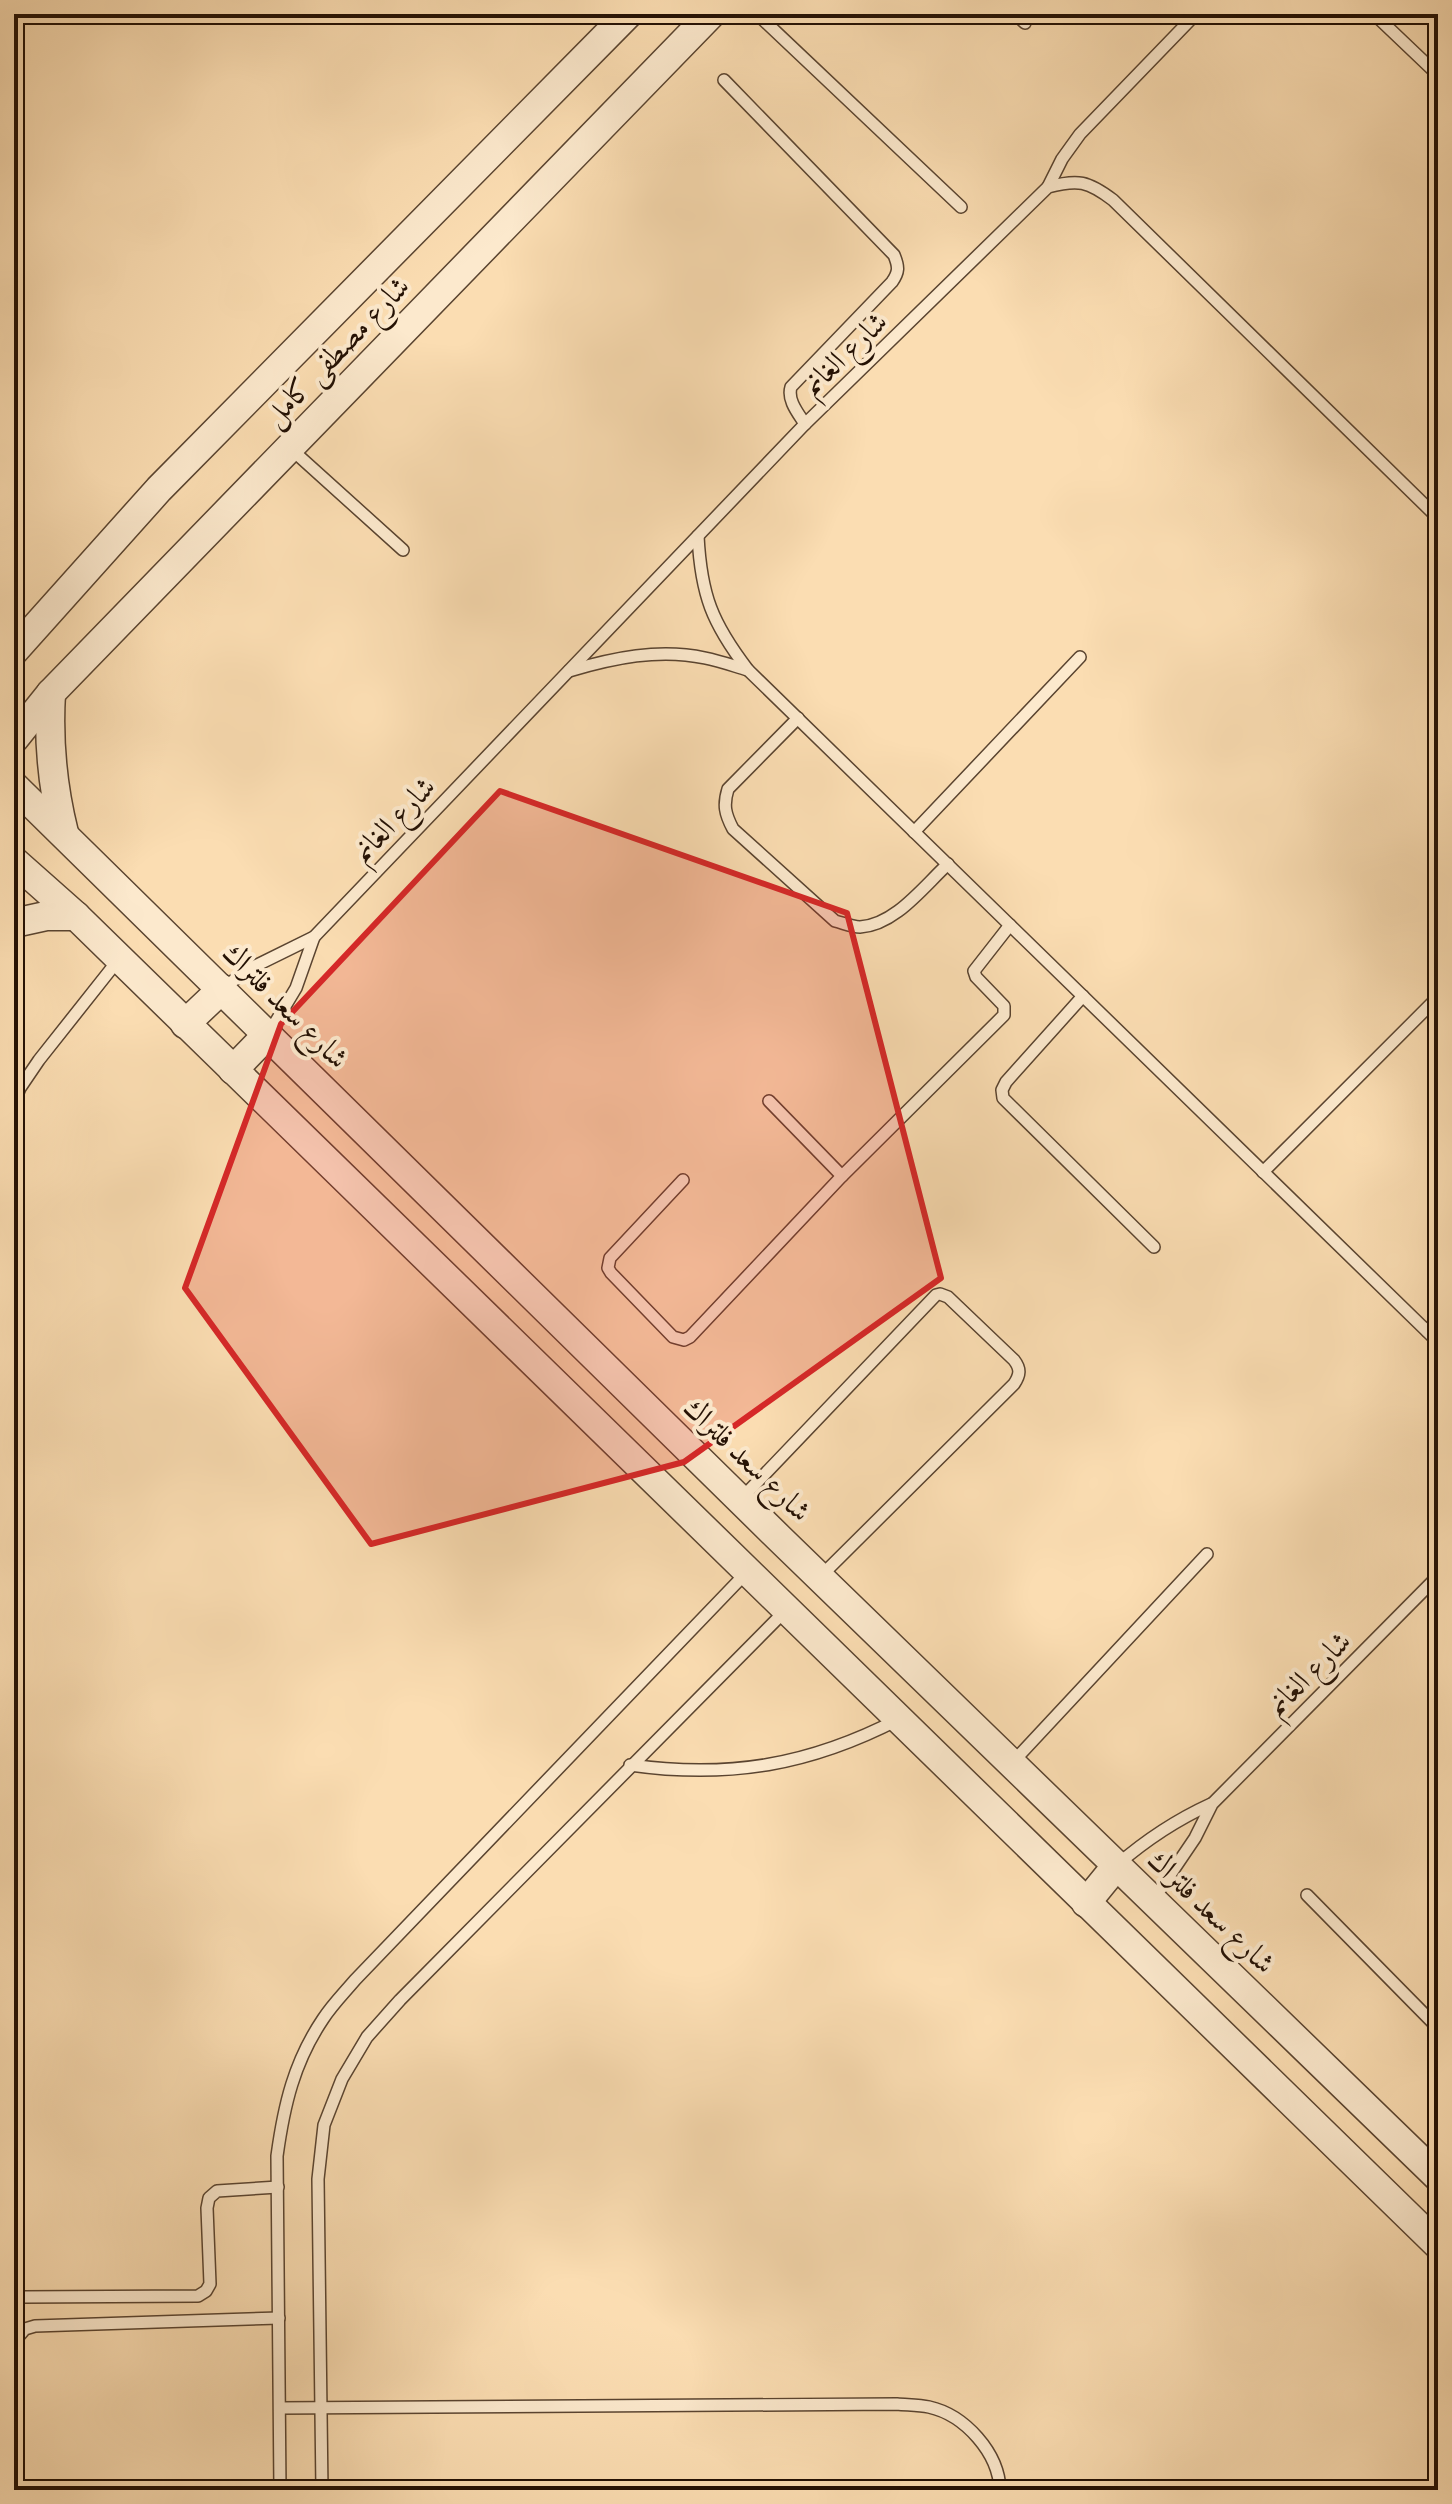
<svg xmlns="http://www.w3.org/2000/svg" width="1452" height="2504" viewBox="0 0 1452 2504" font-family="'EB Garamond',Amiri,serif">
<rect width="100%" height="100%" fill="#fbddb2"/>
<filter id="stains"><feTurbulence type="fractalNoise" baseFrequency=".0025" numOctaves="4"/><feColorMatrix values="0 0 0 0 .2 0 0 0 0 .09 0 0 0 0 .02 0 0 0 .5 -.17"/></filter>
<radialGradient id="worn" r=".72"><stop offset=".6" stop-color="#630" stop-opacity="0"/><stop offset="1" stop-color="#630" stop-opacity=".3"/></radialGradient>
<g fill="none" stroke-linecap="round" stroke-linejoin="round">
<defs>
<g id="service">
<polyline points="757,14 961,207"/>
<polyline points="1015,14 1025,23"/>
<polyline points="1374,14 1438,75"/>
<path d="M724,80L894,255C899,267 899,272 892,282L791,387C787,400 798,413 805,424"/>
<polyline points="1048,187 1062,159 1080,134 1196,14"/>
<polyline points="290,448 403,550"/>
<path d="M698,536C701,595 712,623 748,670L1438,1342"/>
<path d="M569,671C613,658 659,648 705,658C720,661 734,666 748,670"/>
<path d="M798,718L728,789C723,805 725,814 733,829L835,921C843,923 852,927 860,927C895,925 923,887 948,864"/>
<polyline points="914,832 1080,657"/>
<path d="M223,988L251,968L314,937L805,424L1048,187C1078,179 1088,181 1113,200L1438,518"/>
<polyline points="1083,996 1006,1082 1002,1090 1003,1098 1154,1247"/>
<polyline points="269,1033 296,988 314,937"/>
<polyline points="769,1101 842,1176"/>
<polyline points="14,1103 20,1088 39,1060 119,959"/>
<polyline points="1263,1172 1438,997"/>
<polyline points="683,1180 610,1258 608,1268 611,1273 673,1337 684,1340 690,1337 842,1176 1004,1015 1004,1006 976,977 974,971 1010,925"/>
<polyline points="1427,1331 1438,1319"/>
<path d="M741,1499L936,1295L940,1294L948,1297L1014,1360C1021,1369 1020,1375 1014,1384L821,1576"/>
<polyline points="1012,1763 1207,1554"/>
<path d="M630,1765C729,1779 810,1765 899,1719"/>
<path d="M1117,1865C1147,1839 1176,1820 1211,1804"/>
<polyline points="1307,1895 1438,2028"/>
<polyline points="1153,1900 1195,1838 1212,1804 1438,1576"/>
<polyline points="14,2293 23,2297 198,2296 206,2291 210,2284 207,2208 209,2198 217,2191 278,2187"/>
<polyline points="14,2342 25,2329 35,2326 279,2318"/>
<path d="M280,2408L897,2404C907,2405 919,2405 929,2407C965,2415 999,2453 1000,2490"/>
<path d="M280,2490L277,2156C284,2105 294,2062 323,2019C332,2005 344,1993 355,1980L747,1572"/>
<polyline points="322,2490 318,2179 324,2125 342,2079 367,2037 400,2000 787,1609"/>
</g>
<g id="tertiary">
<polyline points="14,651 159,489 628,14"/>
<path d="M51,693C48,742 52,785 64,833"/>
<polyline points="14,739 51,693 711,14"/>
<polyline points="14,786 779,1538 1438,2177"/>
<polyline points="14,861 76,916 1438,2245"/>
<polyline points="14,923 46,916 76,916"/>
<polyline points="185,1024 222,989"/>
<polyline points="233,1070 268,1034"/>
<polyline points="1086,1903 1117,1865"/>
</g>
</defs>
<use href="#service" stroke="#5a4430" stroke-width="14"/>
<use href="#tertiary" stroke="#5a4430" stroke-width="31"/>
<use href="#service" stroke="#fce9cd" stroke-width="11"/>
<use href="#tertiary" stroke="#fce9cd" stroke-width="28"/>
</g>
<path fill="#d62828" fill-opacity="0.2" stroke="#d62828" stroke-width="6" stroke-linejoin="round" d="M500,791L847,913L941,1278L684,1462L371,1544L185,1288L281,1024Z"/>
<g text-anchor="middle" dominant-baseline="central" stroke-width="8" stroke-linejoin="round" paint-order="stroke">
<g font-size="30" fill="#241104" stroke="#fce9cd">
<text transform="translate(336 351) rotate(-46)">شارع مصطفى كامل</text>
<text transform="translate(844 353) rotate(-44)">شارع الغانم</text>
<text transform="translate(393 819) rotate(-46)">شارع الغانم</text>
<text transform="translate(286 1005) rotate(45)">شارع سعد فلتراك</text>
<text transform="translate(748 1459) rotate(44)">شارع سعد فلتراك</text>
<text transform="translate(1308 1673) rotate(-45)">شارع الغانم</text>
<text transform="translate(1212 1911) rotate(44)">شارع سعد فلتراك</text>
</g>
</g>
<rect width="1452" height="2504" fill="none" stroke="#fbddb2" stroke-width="48"/>
<rect x="16" y="16" width="1420" height="2472" fill="none" stroke="#241104" stroke-width="4"/>
<rect x="24" y="24" width="1404" height="2456" fill="none" stroke="#241104" stroke-width="2"/>
<rect width="100%" height="100%" filter="url(#stains)"/>
<rect width="100%" height="100%" fill="url(#worn)"/>
</svg>
